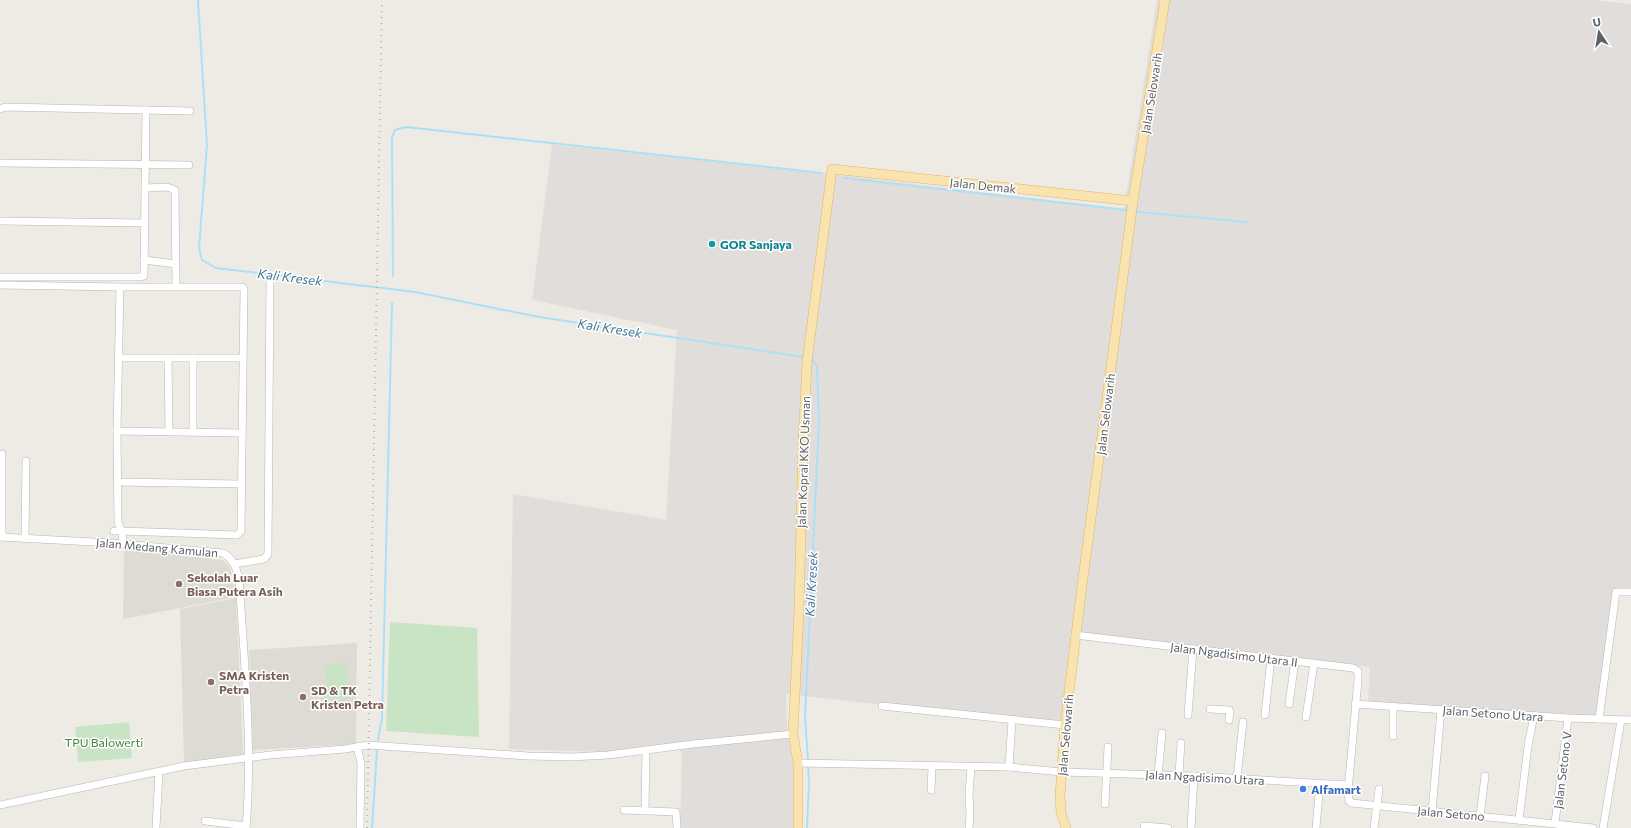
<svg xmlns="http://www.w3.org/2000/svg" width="1631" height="828" viewBox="0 0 1631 828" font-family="Commissioner,sans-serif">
<rect width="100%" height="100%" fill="#eeebe5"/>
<polygon fill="#e0ddda" points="1157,0 1593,0 1631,4 1631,590 1615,589 1596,716 1368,701 1370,667 1074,632 1065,725 786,694 787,730 794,769 796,828 680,828 682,758 680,742 606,752 509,749 513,494 666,520 677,330 532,300 552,145 736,163 1124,209"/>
<g fill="#dedad4">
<polygon points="124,548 222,560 227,564 231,571 236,597 123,619"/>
<polygon points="236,598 243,754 184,763 180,609"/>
<polygon points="357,643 356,744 253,750 249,650"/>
</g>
<g fill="#c8e4c4">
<polygon points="390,622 477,628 479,737 386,731"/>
<polygon points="346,663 349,699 328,700 325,665"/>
<polygon points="129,722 132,758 78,762 75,727"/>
</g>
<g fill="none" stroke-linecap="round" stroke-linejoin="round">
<g stroke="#abe0f8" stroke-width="2">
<polyline points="198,0 207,145 199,248 202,260 216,268 415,292 539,317 804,357"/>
<polyline points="844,178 1127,210"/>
<polyline points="1138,212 1247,222"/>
<polyline points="393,276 392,138 395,130 406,127 822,173"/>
<polyline points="378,740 382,718 392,303"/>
<polyline points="808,761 805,717 819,422 817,367 812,359 811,358"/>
<polyline points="372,828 377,750"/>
<polyline points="807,828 809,783 808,765"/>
</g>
<defs>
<g id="minor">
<polyline points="0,109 5,107 190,111"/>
<polyline points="0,163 189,165"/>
<polyline points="145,188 167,187 175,190 176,286"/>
<polyline points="0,221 144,223"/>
<polyline points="144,260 176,264"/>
<polyline points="0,277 139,277 144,276 146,110"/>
<polyline points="0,285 120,287"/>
<polyline points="119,358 242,358"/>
<polyline points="168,358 169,431"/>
<polyline points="193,358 193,432"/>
<polyline points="117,431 241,433"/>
<polyline points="2,454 2,537"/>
<polyline points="118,482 240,484"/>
<polyline points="114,531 122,531 237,535 241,531 244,289 242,287 120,287 117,431 118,523 122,531 123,544"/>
<path d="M0,537L112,543L223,553C233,558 236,568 239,578C244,660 253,746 246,828"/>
<polyline points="25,538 26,461"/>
<polyline points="234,564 264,559 268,554 270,280"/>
<polyline points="1075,635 1353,668 1358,671 1358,680 1348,791 1349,801 1352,803 1593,828"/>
<polyline points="1289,704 1295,661"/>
<polyline points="1355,704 1568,718 1631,720"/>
<polyline points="882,706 1065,725"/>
<polyline points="1210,709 1229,710"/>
<polyline points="1188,715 1193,649"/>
<polyline points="1265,715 1271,658"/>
<polyline points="1306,717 1314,663"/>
<polyline points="1599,719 1616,592 1631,592"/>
<polyline points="1229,720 1230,712"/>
<polyline points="1393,736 1393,707"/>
<polyline points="357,747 361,763 360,828"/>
<polyline points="798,763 1009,767 1062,772 1194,776 1348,785"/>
<polyline points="1009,767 1012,720"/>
<polyline points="1158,775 1162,733"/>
<polyline points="1179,775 1181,743"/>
<polyline points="1237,778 1243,722"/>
<polyline points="931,790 932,767"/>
<polyline points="1105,804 1108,747"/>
<polyline points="0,805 184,766 270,755 345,749 368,745 528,756 571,757 608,755 693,744 793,734"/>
<polyline points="624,810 676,812 677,828"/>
<polyline points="645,811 646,750"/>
<polyline points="1432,811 1441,710"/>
<polyline points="1480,816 1485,776"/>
<polyline points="1519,820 1528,746 1534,715"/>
<polyline points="205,821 246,826"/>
<polyline points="1555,823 1568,718"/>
<polyline points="1144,826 1168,828"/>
<polyline points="156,828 159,772"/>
<polyline points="969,828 970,815 969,794 971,767"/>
<polyline points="1191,828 1194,776"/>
<polyline points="1316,828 1320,783"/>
<polyline points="1374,828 1379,789"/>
<polyline points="1603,828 1621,720"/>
</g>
<g id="major">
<polyline points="798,828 798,763 793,734 799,612 803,444 807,362 832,169 1133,201"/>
<polyline points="1066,828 1061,813 1060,796 1065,725 1082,586 1133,201 1165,0"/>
</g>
</defs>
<use href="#minor" stroke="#b3b6b9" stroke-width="8"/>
<use href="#major" stroke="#e6b366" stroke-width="10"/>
<use href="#minor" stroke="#fff" stroke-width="7"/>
<use href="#major" stroke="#f9e4b0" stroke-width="9"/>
<polyline stroke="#b3b4b5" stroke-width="2" stroke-dasharray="1 5" stroke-linecap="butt" points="367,828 382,0"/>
</g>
<circle fill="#0f9aa8" stroke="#fff" stroke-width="1.5" cx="712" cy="244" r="4"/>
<g fill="#8d6e63" stroke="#fff" stroke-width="1.5">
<circle cx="179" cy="584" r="4"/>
<circle cx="211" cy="682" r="4"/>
<circle cx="303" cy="697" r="4"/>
</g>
<circle fill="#3f7fe0" stroke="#fff" stroke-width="1.5" cx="1303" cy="789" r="4"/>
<g text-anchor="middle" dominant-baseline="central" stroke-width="3" stroke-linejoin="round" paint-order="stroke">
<g font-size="12" fill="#5d6165" stroke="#fff">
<text transform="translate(1151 93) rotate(-81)">Jalan Selowarih</text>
<text transform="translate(983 185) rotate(6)">Jalan Demak</text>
<text transform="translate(1105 414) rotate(-83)">Jalan Selowarih</text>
<text transform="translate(803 462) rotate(-88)">Jalan Kopral KKO Usman</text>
<text transform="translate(157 547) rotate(5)">Jalan Medang Kamulan</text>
<text transform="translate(1234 654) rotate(7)">Jalan Ngadisimo Utara II</text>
<text transform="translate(1493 713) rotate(4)">Jalan Setono Utara</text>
<text transform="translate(1065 735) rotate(-85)">Jalan Selowarih</text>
<text transform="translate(1562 770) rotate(-83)">Jalan Setono V</text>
<text transform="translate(1205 777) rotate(3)">Jalan Ngadisimo Utara</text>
<text transform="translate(1451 813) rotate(5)">Jalan Setono</text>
</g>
<g font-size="12" font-weight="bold" fill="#0d838f" stroke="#fff" text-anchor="start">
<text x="720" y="244">GOR Sanjaya</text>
</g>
<g font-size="12" font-weight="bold" fill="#785e54" stroke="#fff" text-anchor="start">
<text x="187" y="577">Sekolah Luar<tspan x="187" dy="14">Biasa Putera Asih</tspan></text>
<text x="219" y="675">SMA Kristen<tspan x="219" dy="14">Petra</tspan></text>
<text x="311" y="690">SD &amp; TK<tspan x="311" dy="14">Kristen Petra</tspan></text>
</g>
<g font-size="12" fill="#42843d" stroke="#fff">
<text x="104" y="742">TPU Balowerti</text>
</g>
<g font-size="12" font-weight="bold" fill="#366cbe" stroke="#fff" text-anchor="start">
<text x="1311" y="789">Alfamart</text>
</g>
<g font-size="13" font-style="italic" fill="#437798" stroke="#fff">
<text transform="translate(290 277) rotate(7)">Kali Kresek</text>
<text transform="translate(610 328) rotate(9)">Kali Kresek</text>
<text transform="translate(811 584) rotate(-87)">Kali Kresek</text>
</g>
</g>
<g transform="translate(1599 32) rotate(348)" stroke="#ffffff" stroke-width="3" paint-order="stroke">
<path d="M0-3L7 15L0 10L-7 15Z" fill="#5d6165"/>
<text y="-6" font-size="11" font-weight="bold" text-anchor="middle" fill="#5d6165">U</text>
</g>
</svg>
